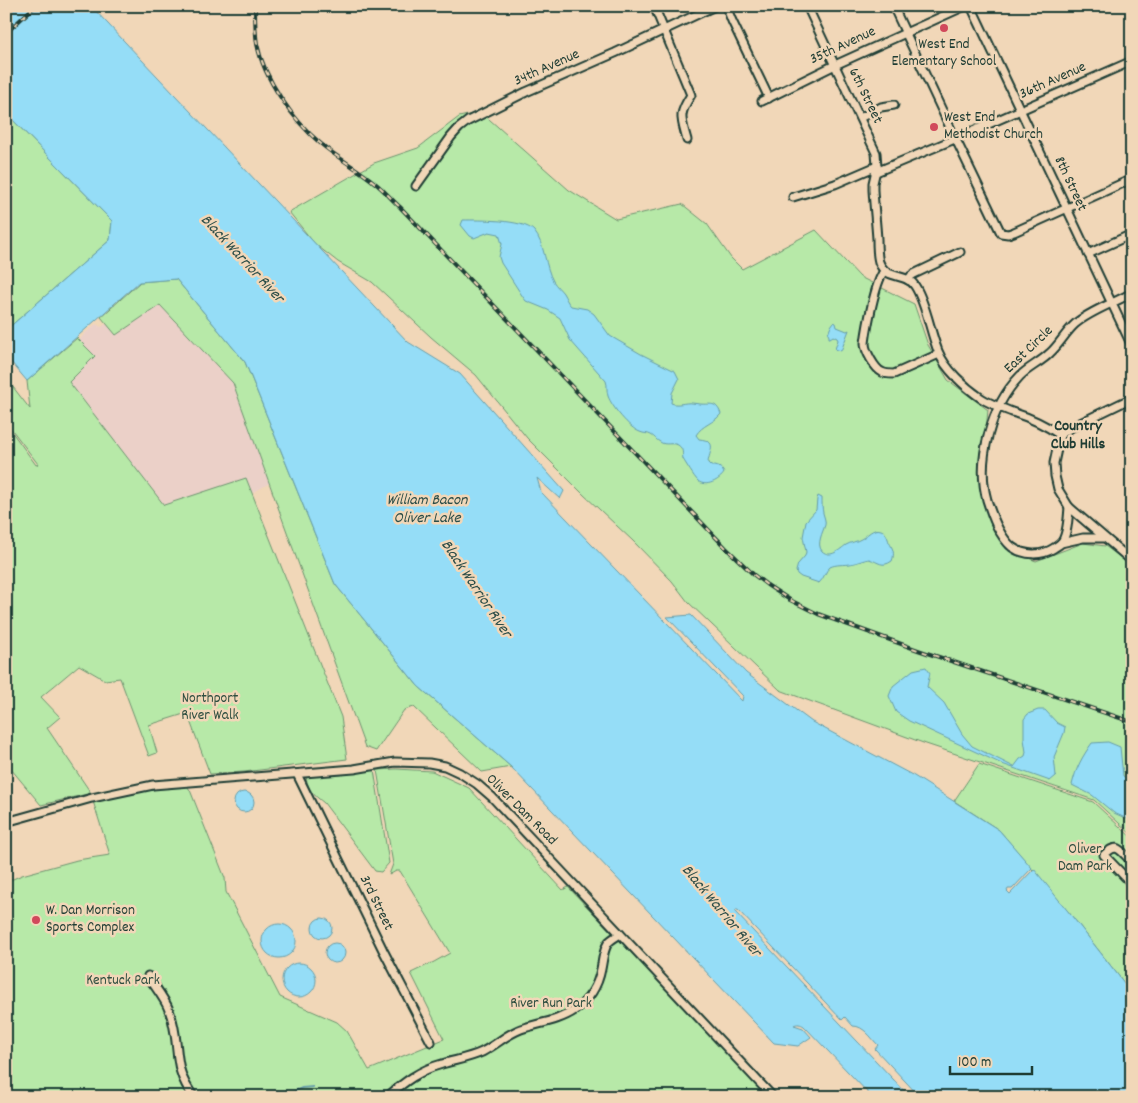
<svg xmlns="http://www.w3.org/2000/svg" width="1138" height="1103" viewBox="0 0 1138 1103" font-family="Dekko,sans-serif">
<rect width="100%" height="100%" fill="#f1d7b8"/>
<filter id="ink" filterUnits="userSpaceOnUse"><feTurbulence type="fractalNoise" baseFrequency=".02" numOctaves="2"/><feDisplacementMap in="SourceGraphic" scale="10" xChannelSelector="R" yChannelSelector="G"/><feConvolveMatrix kernelMatrix="1 2 1 2 8 2 1 2 1" color-interpolation-filters="sRGB"/></filter>
<g filter="url(#ink)">
<polygon fill="#ebd0c8" points="152,286 250,362 282,476 167,542 51,371 68,356 84,334 96,324 101,327 108,323"/>
<g fill="#b7e9a8" stroke="#6b936e">
<polygon points="481,112 569,190 616,219 682,204 707,224 731,258 742,269 816,230 860,277 914,304 928,345 948,380 988,410 980,487 1006,549 1036,561 1083,543 1105,546 1132,566 1132,835 1094,800 926,744 780,690 688,602 672,581 633,541 583,494 527,438 476,375 431,337 372,282 338,262 315,244 289,212 374,163 418,148 459,117"/>
<polygon points="6,113 112,221 110,240 6,330"/>
<polygon points="176,279 245,362 335,584 418,686 511,767 482,772 414,707 404,710 376,751 365,747 233,383 160,305 116,335 101,317 140,282"/>
<polygon points="77,338 95,356 69,382 164,505 246,478 341,717 347,759 244,772 210,774 187,713 149,725 157,753 149,756 120,678 105,680 79,665 41,697 60,717 47,728 91,793 41,805 6,763 6,424 36,465 38,464 6,422 6,378 30,409 27,381"/>
<polygon points="979,764 1093,802 1132,838 1132,993 1071,915 999,830 954,801"/>
<polygon points="396,769 432,771 469,788 563,890 568,887 743,1069 768,1097 6,1097 6,882 22,875 77,860 110,855 92,798 184,782 190,790 225,878 226,892 280,997 337,1022 347,1031 369,1070 444,1039 411,973 434,962 450,953 400,871 396,871 389,875 393,864 377,770"/>
<path d="M374,770L389,863L381,872L375,871L324,803C313,794 308,791 306,776Z"/>
</g>
<g fill="#95ddf7" stroke="#669da9">
<path d="M6,6H91L408,342L460,374L564,491L560,499L537,478L541,492L742,701L743,696L667,617L691,615L746,673L812,722L914,776L999,830L1032,868L1012,889H1008L1007,891L1010,894L1034,869L1071,915L1132,993V1097H920L875,1049L878,1045C871,1038 864,1026 853,1026L845,1017L842,1020L738,910H736L735,912L910,1097H872L804,1026C801,1024 797,1023 794,1025L803,1028L811,1037L798,1046L774,1043L511,767L418,686L335,584L245,362L176,279L139,282L27,381L6,356V330L110,240L112,221L6,113Z"/>
<path d="M463,220C479,220 523,219 534,231C545,244 545,267 553,281C556,286 560,289 563,293C566,298 567,302 571,306L587,309L594,314L610,336L641,354L675,371L679,379L672,393L671,403C678,406 684,402 692,403C695,403 697,404 700,404C711,405 716,401 721,414C714,423 702,425 696,435L699,439C719,441 709,451 708,463L711,466C718,466 721,467 724,473C720,480 706,488 698,481C694,477 686,464 683,459C682,454 684,449 678,445C672,442 665,446 660,442C656,440 655,437 651,435C648,433 644,434 640,432C629,428 612,407 608,396C606,390 608,386 606,381L570,340L560,318L548,310L526,301L523,297L501,263L499,257L502,244L499,234L489,232L474,238L470,236L461,225Z"/>
<polygon points="834,322 836,323 837,327 847,331 849,330 841,351 835,349 838,340 837,338 833,336 830,338 829,338 829,336 828,334 831,326"/>
<path d="M818,496L822,498C822,503 822,508 823,513C824,517 826,521 825,525C823,532 816,544 822,551C831,559 840,549 846,545C851,542 856,542 861,539C867,536 873,527 881,530C886,531 888,539 889,542C893,549 895,553 892,561C882,568 879,562 869,559C863,560 857,563 850,564C844,565 836,564 830,567C825,571 824,579 819,583L801,577L797,574L796,571L798,564L805,556L806,552L803,537L806,521L816,510L817,499Z"/>
<polygon points="926,667 930,673 927,687 944,703 962,734 972,746 1014,767 1020,759 1025,756 1026,752 1024,739 1024,719 1028,714 1038,710 1045,710 1057,723 1065,727 1064,733 1054,757 1056,776 1050,781 1002,764 909,721 896,712 889,696 893,686 913,670"/>
<path d="M1108,742L1120,747L1123,776L1132,780V821L1114,813L1092,795L1072,785C1076,768 1082,757 1092,743Z"/>
<circle cx="244" cy="802" r="10"/>
<circle cx="322" cy="928" r="10"/>
<circle cx="279" cy="941" r="17"/>
<circle cx="335" cy="953" r="10"/>
<circle cx="299" cy="980" r="17"/>
</g>
<g fill="none" stroke-linecap="round" stroke-linejoin="round">
<polyline stroke="#669da9" stroke-width="2" points="282,1097 302,1088 313,1087"/>
<defs>
<g id="minor">
<path d="M654,6L691,95C678,115 681,118 687,140"/>
<polyline points="726,6 732,21 769,98"/>
<path d="M807,6L876,153L877,166L873,183V190C874,206 876,223 877,239C877,246 877,255 879,262C886,281 906,272 915,286C926,303 930,331 938,351C945,369 965,387 981,398C990,404 1002,408 1012,412C1028,417 1046,425 1060,435"/>
<polyline points="893,6 947,121 1001,233 1008,234 1014,232 1132,179"/>
<polyline points="971,6 1132,346"/>
<polyline points="762,101 835,65 965,6"/>
<polyline points="860,118 881,107 894,105"/>
<polyline points="876,172 950,141 1132,61"/>
<polyline points="416,186 451,137 459,128 468,121 526,92 615,53 715,6"/>
<polyline points="793,197 835,184 877,166"/>
<polyline points="1088,254 1132,234"/>
<path d="M884,271C875,283 867,327 865,343C865,351 875,369 882,372C885,374 890,374 894,374L939,354"/>
<polyline points="908,280 911,276 914,274 960,252"/>
<polyline points="1132,398 1072,427 1060,435 1054,463 1055,476 1058,489 1069,507 1132,561"/>
<path d="M1069,507C1068,517 1068,535 1061,543C1059,545 1057,546 1054,548C1042,556 1024,556 1012,547C999,536 992,516 987,500C976,460 991,406 1020,376C1029,367 1041,362 1050,353C1060,344 1065,333 1075,324C1090,311 1114,303 1132,293"/>
<polyline points="1061,543 1083,538 1103,538"/>
<polyline points="297,774 383,950 431,1042"/>
<polyline points="6,822 92,798 153,785 354,769 395,762 429,763 445,766 460,773 477,784 492,797 773,1097"/>
<path d="M1132,862C1120,851 1118,841 1104,855L1132,884"/>
<path d="M148,976C155,987 165,999 169,1010C182,1042 170,1067 194,1097"/>
<path d="M387,1097C404,1082 420,1070 442,1064C455,1060 469,1058 482,1052C496,1045 507,1034 521,1029C539,1023 559,1021 575,1010C589,1000 598,985 601,969C603,960 603,951 608,943C611,939 616,937 620,934"/>
</g>
</defs>
<use href="#minor" stroke="#1f3d34" stroke-width="11"/>
<use href="#minor" stroke="#f1d7b8" stroke-width="7"/>
<defs>
<g id="rail">
<path d="M255,6C255,19 255,32 257,44C264,79 293,120 320,143C337,158 357,168 375,183C384,190 391,199 400,207L726,548L754,575L767,585L790,600L818,614L918,650L1132,722"/>
<polyline points="6,33 35,6"/>
</g>
</defs>
<use href="#rail" stroke="#1f3d34" stroke-width="4"/>
<use href="#rail" stroke="#f1d7b8" stroke-width="2" stroke-dasharray="5.5" stroke-linecap="butt"/>
</g>
</g>
<g fill="#d1495b" stroke="#f1d7b8" stroke-width="2">
<circle cx="944" cy="28" r="5"/>
<circle cx="934" cy="127" r="5"/>
<circle cx="36" cy="920" r="5"/>
</g>
<g text-anchor="middle" dominant-baseline="central" stroke-width="5" stroke-linejoin="round" paint-order="stroke">
<g font-size="15" fill="#1f3d34" stroke="#f1d7b8" text-anchor="start">
<text x="944" y="45" text-anchor="middle">West End<tspan x="944" dy="17">Elementary School</tspan></text>
<text x="944" y="118">West End<tspan x="944" dy="17">Methodist Church</tspan></text>
<text x="46" y="911">W. Dan Morrison<tspan x="46" dy="17">Sports Complex</tspan></text>
</g>
<g font-size="15" fill="#1f3d34" stroke="#f1d7b8">
<text transform="translate(843 46) rotate(-25)">35th Avenue</text>
<text transform="translate(547 68) rotate(-24)">34th Avenue</text>
<text transform="translate(1053 81) rotate(-24)">36th Avenue</text>
<text transform="translate(865 96) rotate(64)">6th Street</text>
<text transform="translate(1070 184) rotate(65)">8th Street</text>
<text transform="translate(1029 350) rotate(-44)">East Circle</text>
<text transform="translate(521 810) rotate(45)">Oliver Dam Road</text>
<text transform="translate(376 903) rotate(64)">3rd Street</text>
</g>
<g font-size="15" fill="#2e4e40" stroke="#f1d7b8">
<text x="210" y="699">Northport<tspan x="210" dy="17">River Walk</tspan></text>
<text x="1085" y="850">Oliver<tspan x="1085" dy="17">Dam Park</tspan></text>
<text x="123" y="981">Kentuck Park</text>
<text x="551" y="1004">River Run Park</text>
</g>
<g font-size="16" font-style="italic" fill="#2b4d48" stroke="#f1d7b8">
<text transform="translate(242 259) rotate(47)">Black Warrior River</text>
<text x="427" y="500">William Bacon<tspan x="427" dy="18">Oliver Lake</tspan></text>
<text transform="translate(476 589) rotate(56)">Black Warrior River</text>
<text transform="translate(721 911) rotate(50)">Black Warrior River</text>
</g>
<g font-size="16" font-weight="bold" fill="#1f3d34" stroke="#f1d7b8">
<text x="1078" y="426">Country<tspan x="1078" dy="18">Club Hills</tspan></text>
</g>
</g>
<rect width="1138" height="1103" fill="none" stroke="#f1d7b8" stroke-width="25"/>
<rect x="12" y="12" width="1113" height="1078" fill="none" stroke="#1f3d34" stroke-width="2" filter="url(#ink)"/>
<path d="M950 1066v8h82v-8" fill="none" stroke="#1f3d34" stroke-width="2.5"/>
<text x="958" y="1066" font-size="15" fill="#1f3d34" stroke="#f1d7b8" stroke-width="4" paint-order="stroke">100 m</text>
</svg>
